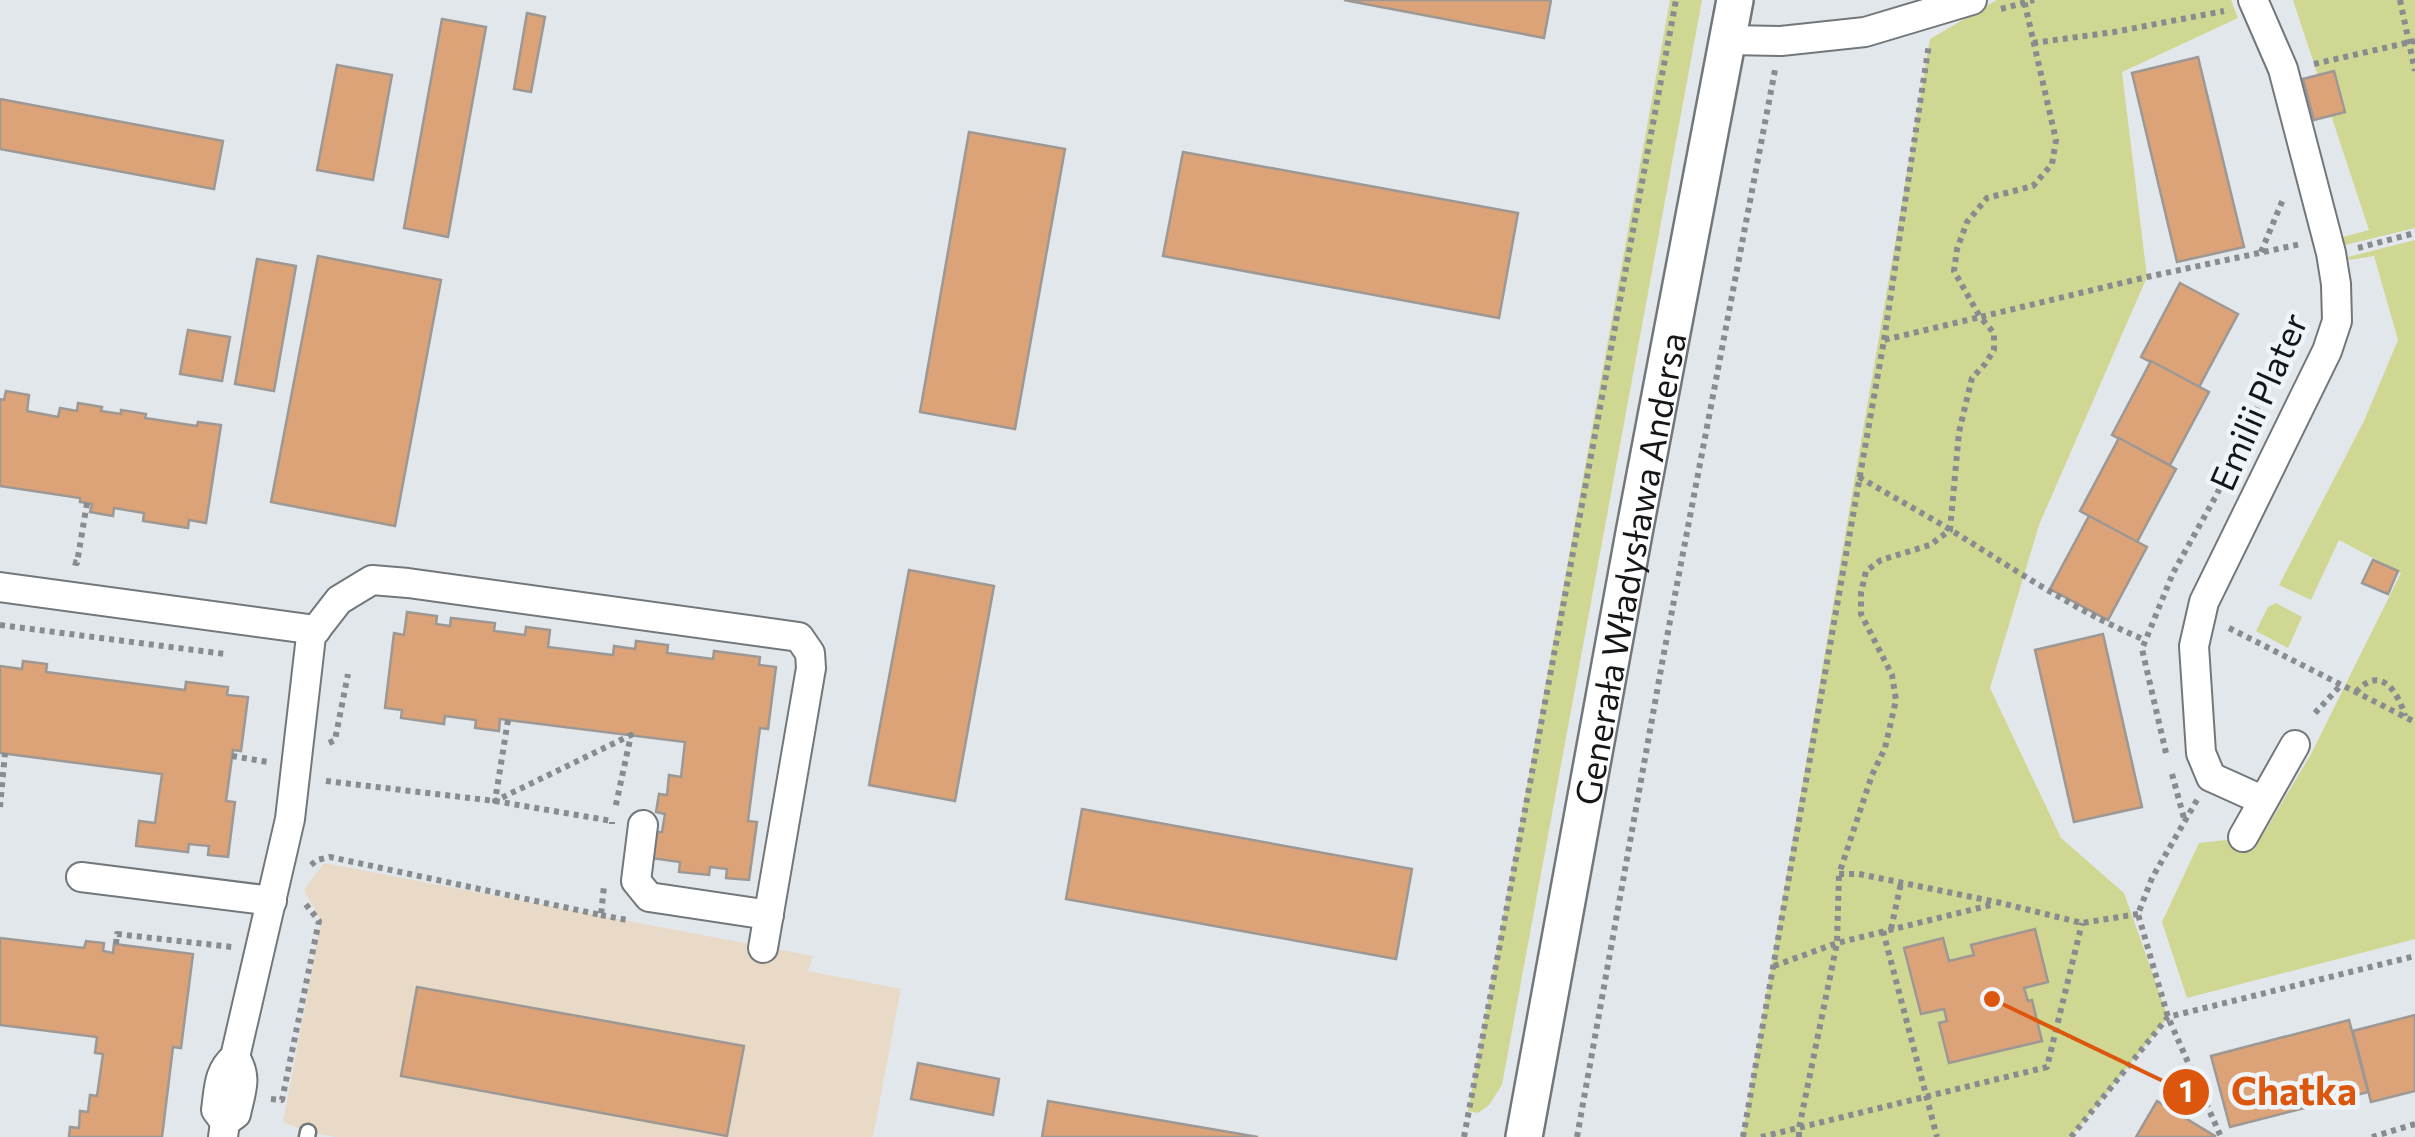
<svg xmlns="http://www.w3.org/2000/svg" width="2415" height="1137" viewBox="0 0 2415 1137" font-family="Commissioner,sans-serif">
<rect width="100%" height="100%" fill="#e2e7ec"/>
<polygon fill="#e9dac7" points="324,863 813,956 808,971 901,989 873,1137 336,1137 308,1132 283,1122 321,921 304,890"/>
<g fill="#d0d793">
<polygon points="1670,0 1702,0 1502,1085 1489,1105 1478,1113 1468,1111"/>
<polygon points="1997,0 2231,0 2238,18 2122,72 2147,277 2039,525 1990,688 2061,838 2124,893 2168,1017 2071,1137 1742,1137 1930,39"/>
<polygon points="2293,0 2415,0 2415,228 2345,245 2343,237 2369,230"/>
<polygon points="2415,240 2415,939 2187,998 2162,922 2199,843 2262,836 2311,754 2401,573 2339,540 2311,600 2279,585 2364,421 2398,340 2374,256 2349,260 2348,257"/>
<polygon points="2276,603 2302,617 2288,648 2256,631 2268,607"/>
</g>
<g fill="#dca378" stroke="#9d9894" stroke-width="2.5">
<polygon points="1344,0 1551,0 1544,38"/>
<polygon points="527,13 545,17 531,92 514,89"/>
<polygon points="442,19 486,27 448,237 404,228"/>
<polygon points="2198,57 2244,247 2177,262 2132,73"/>
<polygon points="337,65 392,75 373,180 317,170"/>
<polygon points="2334,71 2345,112 2314,120 2303,79"/>
<polygon points="0,99 223,141 214,189 0,149"/>
<polygon points="969,132 1065,149 1015,429 920,412"/>
<polygon points="1183,152 1518,213 1499,318 1163,256"/>
<polygon points="318,256 441,280 395,526 271,502"/>
<polygon points="257,259 296,266 274,391 235,384"/>
<polygon points="2180,283 2238,314 2199,387 2141,357"/>
<polygon points="188,330 230,337 222,381 180,374"/>
<polygon points="2151,361 2209,392 2170,465 2112,435"/>
<polygon points="6,391 29,395 27,411 58,417 60,408 77,411 78,403 102,407 101,411 121,414 121,410 146,414 145,418 197,426 198,422 221,425 206,523 189,520 188,528 143,521 144,513 114,508 113,516 90,512 92,504 80,502 80,498 0,486 0,399 4,400"/>
<polygon points="2119,438 2176,469 2137,542 2080,511"/>
<polygon points="2089,516 2147,547 2108,620 2050,589"/>
<polygon points="2373,560 2398,571 2388,594 2362,583"/>
<polygon points="909,570 994,586 955,801 869,785"/>
<polygon points="407,612 437,616 436,624 450,626 451,618 495,623 494,631 525,635 526,627 550,630 548,647 613,655 614,646 635,649 636,641 668,645 667,653 713,659 714,651 760,657 759,665 776,667 768,729 760,728 748,821 757,822 749,880 726,878 727,869 710,867 709,875 679,872 680,862 651,858 654,832 662,832 665,814 656,812 659,794 667,795 669,775 681,777 685,742 500,719 499,731 475,728 476,720 445,716 444,724 401,718 402,710 385,708 394,633 404,635"/>
<polygon points="2103,634 2142,807 2074,822 2035,650"/>
<polygon points="23,661 47,664 46,672 185,690 186,682 228,687 227,695 248,697 241,751 233,750 226,801 235,802 228,857 208,855 209,846 189,844 188,852 136,846 139,821 155,823 162,774 0,753 0,666 22,669"/>
<polygon points="1082,809 1412,869 1396,959 1066,899"/>
<polygon points="2035,929 2048,982 2024,988 2028,1001 2032,1000 2042,1041 1949,1063 1939,1023 1947,1021 1944,1009 1921,1014 1904,948 1943,938 1949,961 1974,955 1971,945"/>
<polygon points="0,938 84,948 86,941 104,943 103,951 113,953 114,944 193,954 181,1048 173,1047 162,1137 69,1137 70,1127 79,1128 80,1111 88,1112 90,1095 97,1096 103,1054 95,1053 97,1037 0,1025"/>
<polygon points="417,987 744,1046 727,1136 401,1076"/>
<polygon points="2415,1015 2415,1091 2371,1102 2353,1031"/>
<polygon points="2349,1020 2368,1092 2230,1127 2211,1056"/>
<polygon points="918,1063 999,1079 993,1115 911,1099"/>
<polygon points="1048,1101 1258,1137 1042,1137"/>
<polygon points="2157,1101 2215,1136 2215,1137 2136,1137"/>
</g>
<g fill="none" stroke-linecap="round" stroke-linejoin="round">
<defs>
<polyline id="service" points="307,1137 308,1132"/>
<g id="minor">
<polyline points="2253,0 2283,69 2331,253 2336,284 2337,321 2327,351 2204,602 2194,646 2201,753 2211,777 2262,800"/>
<polyline points="1728,40 1781,41 1865,32 1972,0"/>
<polyline points="0,587 316,630"/>
<polyline points="643,825 636,881 649,897 769,915"/>
<polyline points="2243,837 2295,745"/>
<polyline points="81,877 272,901"/>
<path d="M225,1122L216,1110C219,1089 218,1071 235,1057L290,819L311,636L339,600L372,580L408,583L799,637L810,653L811,668L763,948"/>
<path d="M223,1137L225,1122L236,1114C241,1090 248,1078 235,1057"/>
</g>
<g id="tertiary">
<path id="s1" d="M1524,1137L1634,533L1735,0"/>
</g>
</defs>
<use href="#service" stroke="#72777b" stroke-width="19"/>
<use href="#minor" stroke="#72777b" stroke-width="32"/>
<use href="#tertiary" stroke="#72777b" stroke-width="40"/>
<g stroke="#888c8f" stroke-width="6" stroke-dasharray="5 5" stroke-linecap="butt">
<polyline points="2400,0 2415,71"/>
<polyline points="2001,9 2034,0"/>
<polyline points="2033,43 2114,32 2224,11"/>
<polyline points="2314,64 2415,41"/>
<polyline points="2358,248 2415,233"/>
<polyline points="2261,252 2284,197"/>
<polyline points="1884,340 1929,44"/>
<path d="M1859,477C1891,496 1923,513 1954,532C2017,571 2077,612 2145,640"/>
<polyline points="73,562 77,563 87,503"/>
<polyline points="0,625 225,654"/>
<polyline points="2229,628 2415,722"/>
<path d="M2356,692C2381,664 2398,692 2405,716"/>
<polyline points="2315,713 2341,685"/>
<polyline points="508,720 495,801 631,735 615,809"/>
<polyline points="329,743 335,740 348,674"/>
<polyline points="2166,753 2142,649 2173,573 2217,494 2259,404 2287,352"/>
<polyline points="232,756 268,762"/>
<polyline points="2172,774 2185,822"/>
<polyline points="326,781 495,801 612,821 612,824"/>
<polyline points="2197,800 2152,878 2138,914 2168,1017 2221,1137"/>
<polyline points="0,807 5,753"/>
<polyline points="311,865 317,860 330,857 601,915 604,886"/>
<polyline points="2138,914 2082,923 2001,903 1859,874 1839,874 1872,775 1885,748 1896,700 1892,675 1861,614 1861,593 1866,571 1881,560 1930,545 1950,530 1959,432 1972,378 1985,364 1994,350 1994,333 1980,317 2147,277 2301,244"/>
<polyline points="601,915 627,920"/>
<polyline points="1891,929 1901,883"/>
<polyline points="1883,931 1937,1137"/>
<polyline points="116,944 117,934 232,947"/>
<polyline points="1774,966 1837,943 1995,904"/>
<polyline points="271,1099 282,1100 319,921 304,902"/>
<polyline points="1464,1137 1676,0"/>
<polyline points="1577,1137 1663,658 1775,70"/>
<polyline points="1743,1137 1884,340 1980,317 1954,271 1957,249 1967,222 1987,198 2033,186 2052,164 2056,140 2024,0"/>
<polyline points="1761,1137 2047,1067 2082,923"/>
<polyline points="1799,1137 1799,1128 1837,943 1839,874"/>
<polyline points="2071,1137 2168,1017 2415,956"/>
<polyline points="2372,1137 2415,1124"/>
</g>
<use href="#service" stroke="#fff" stroke-width="14"/>
<use href="#minor" stroke="#fff" stroke-width="28"/>
<use href="#tertiary" stroke="#fff" stroke-width="35"/>
</g>
<g text-anchor="middle" dominant-baseline="central" stroke-width="9" stroke-linejoin="round" paint-order="stroke">
<g font-size="35" fill="#141618" stroke="#eff4f9">
<text transform="translate(2257 401) rotate(-66)">Emilii Plater</text>
<text stroke="none"><textPath href="#s1" startOffset="578">Generała Władysława Andersa</textPath></text>
</g>
</g>
<path fill="none" stroke="#dd560d" stroke-width="4" d="M1992 999L2186 1092"/>
<g fill="#dd560d" stroke="#eff4f9" stroke-width="4">
<circle cx="1992" cy="999" r="10"/>
<circle cx="2186" cy="1092" r="25"/>
</g>
<g font-size="30" text-anchor="middle" font-weight="bold" fill="#fff">
<text x="2186" y="1102">1</text>
</g>
<g font-size="38" text-anchor="middle" font-weight="bold" fill="#dd560d" stroke="#eff4f9" stroke-width="9" stroke-linejoin="round" paint-order="stroke">
<text x="2294" y="1105">Chatka</text>
</g>
</svg>
